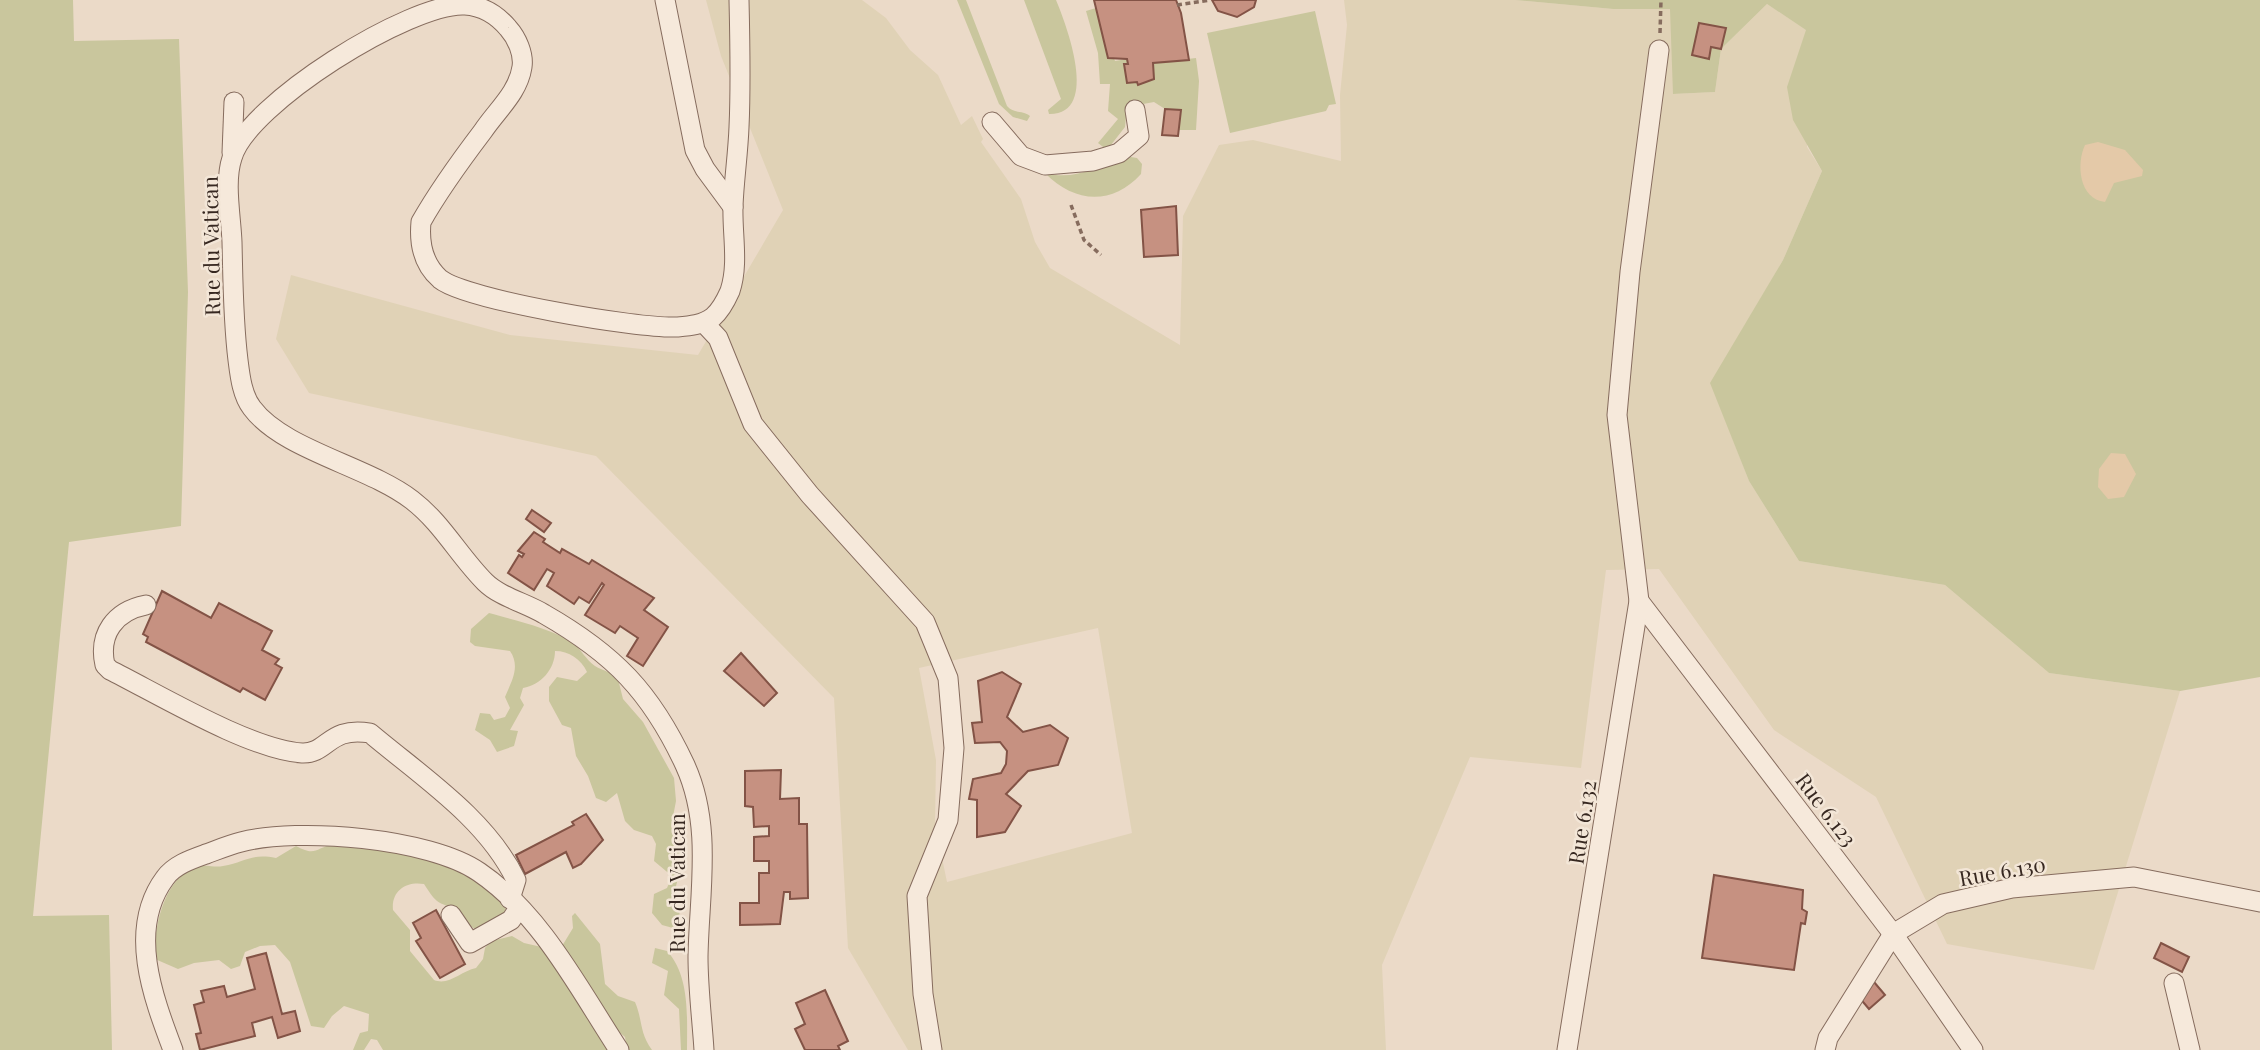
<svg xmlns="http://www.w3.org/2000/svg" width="2260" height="1050" viewBox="0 0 2260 1050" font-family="'Playfair Display',serif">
<rect width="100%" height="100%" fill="#ebdac8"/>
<path fill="#e0d2b6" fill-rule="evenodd" d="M706,0H862L886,18L910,50L938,75L961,125L972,116L983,139L981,142L1021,199L1035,242L1050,268L1180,345L1183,216L1219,145L1253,140L1341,161L1340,95L1347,25L1344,0H1515L1613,9H1671L1674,94L1715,92L1721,49L1767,4L1807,30V147L1822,171L1783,260L1711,383L1749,481L1799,561L1945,585L2049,673L2180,691L2094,970L1947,944L1876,797L1774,730L1659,569L1606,570L1581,768L1470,757L1382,965L1386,1050H908L848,948L834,698L596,456L309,393L276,339L291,275L510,335L698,355L783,210L721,56ZM1098,628L1132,833L947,882L935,825L936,760L919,668Z"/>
<g fill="#c9c69d">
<polygon points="0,0 73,0 74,41 179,39 188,292 181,526 69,542 33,916 109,915 112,1050 0,1050"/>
<path d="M957,0H966L1007,106C1014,114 1023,110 1030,116L1027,121L1013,117L999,104Z"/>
<path d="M1024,0H1056C1066,24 1101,115 1049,114L1048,110L1061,99Z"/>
<polygon points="1515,0 2260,0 2260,677 2180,691 2049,673 1945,585 1799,561 1749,481 1710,383 1783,260 1822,171 1793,120 1787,87 1806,30 1767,4 1721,49 1715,92 1673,94 1670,9 1613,9"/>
<polygon points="1096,8 1115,61 1127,59 1128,64 1124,65 1127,83 1137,82 1138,85 1154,79 1153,63 1196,58 1199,81 1196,130 1179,130 1181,110 1165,109 1154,102 1127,107 1125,127 1107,150 1098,143 1118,119 1108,111 1110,84 1100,84 1098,53 1086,11"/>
<polygon points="1315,11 1336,104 1329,105 1326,111 1230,133 1207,33"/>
<path d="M1125,156L1137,158L1142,164L1141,174C1112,206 1074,203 1045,173C1074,181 1098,167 1125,156Z"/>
<path d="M489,613C514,620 550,628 572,642C581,649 586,660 595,666C603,671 611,671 618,679L623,699L643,722L674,778L676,801L671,827L684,855L676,886L680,909L678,925L673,928L662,925L652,913L654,894L667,888L672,876L654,861L656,844L652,836L634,830L625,821L617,793L606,802L596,798L588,776L576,756L571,728L562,725L549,701V687L557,677L577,681L587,672C581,659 569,651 555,651C555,669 541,685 523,688L520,698L524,705L510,730L518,731L514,746L497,752L490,740L475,730L480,713L490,714L494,720L505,717L510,708L505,697C511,682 521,667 510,651L475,646L470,642L471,629Z"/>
<path d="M389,833L403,835L475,875L506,908L503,915L475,929L467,924L459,909C437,903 437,904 424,884C407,881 391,890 393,910L410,930V951L434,980C449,986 461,971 476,968L483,959L485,948L491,941L512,936L524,943L559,951L573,928L572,916L575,913L600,944L605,984L618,996L635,1002C643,1021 639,1032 652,1050H627L625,1037L618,1031L607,1050H383L377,1040L371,1039L364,1050H353L360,1033L368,1031L369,1014L344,1006L332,1016L324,1028L311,1026L290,962L275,945L260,946L245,952L240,966L231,969L219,960L194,963L178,969L155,959C153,929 164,877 196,867C205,864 215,868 223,866C246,862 251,853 276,858L296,846C316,857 315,848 334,844C346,842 356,850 368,849Z"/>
<path d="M655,948L667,951C690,976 687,1016 687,1050H681L679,1009L664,995L668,971L652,963Z"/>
</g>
<g fill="#e4c9a8">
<path d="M2098,142L2125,150L2143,170L2142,176L2114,183L2105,202C2079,199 2076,164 2085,145Z"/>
<polygon points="2111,453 2125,454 2136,474 2124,497 2108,499 2098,487 2099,469"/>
</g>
<g fill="#c69181" stroke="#835346" stroke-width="2">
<polygon points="1094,0 1176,0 1181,13 1189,60 1153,63 1154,79 1138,85 1137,82 1127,83 1124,64 1128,64 1127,59 1108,58"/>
<polygon points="1212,0 1256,0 1254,7 1237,17 1218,11"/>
<polygon points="1699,23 1726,28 1721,49 1711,47 1709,59 1692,55"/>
<polygon points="1165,109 1181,110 1178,136 1162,135"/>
<polygon points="1176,206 1178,255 1144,257 1141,210"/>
<polygon points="532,510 551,523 544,532 526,519"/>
<polygon points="534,532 545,539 543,542 560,553 562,549 589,564 592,560 654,598 644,610 668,627 643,666 627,656 638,638 620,626 615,633 585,615 604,585 602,583 589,603 579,597 574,604 547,586 554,573 547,569 534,590 508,573 519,555 522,557 524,554 518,551"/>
<polygon points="162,591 211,618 219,603 272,631 262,650 279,659 275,664 282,668 265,700 243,688 240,692 146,642 148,637 143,634"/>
<polygon points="741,653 777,693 764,706 724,671"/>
<polygon points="1002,672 1021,684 1007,717 1023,732 1050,725 1068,738 1058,765 1028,771 1006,794 1021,806 1005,832 977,837 977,800 969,799 973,779 1001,773 1006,764 1007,751 1000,742 975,743 972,723 982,722 978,681"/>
<polygon points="781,770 780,799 799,798 799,824 807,824 808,898 790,899 790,892 784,892 780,924 740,925 740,903 759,903 759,873 769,873 769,861 754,861 754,837 769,836 769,826 754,827 753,807 745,806 745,771"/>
<polygon points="586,814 603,840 581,864 573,868 566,852 525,874 516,855 574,825 572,822"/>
<polygon points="1714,875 1803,890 1802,909 1807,912 1805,924 1801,923 1794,970 1702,958"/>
<polygon points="436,910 465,964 440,978 416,941 421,938 413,923"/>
<polygon points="2161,943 2189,957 2182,972 2154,958"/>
<polygon points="266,953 282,1014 295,1011 300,1031 278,1038 272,1017 252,1023 255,1036 200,1050 196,1034 201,1033 194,1005 204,1002 201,991 224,986 227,997 255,989 247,958"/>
<polygon points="1874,982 1885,995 1869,1009 1858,996"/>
<polygon points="825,990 848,1041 838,1046 840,1050 805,1050 795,1029 805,1024 796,1003"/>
</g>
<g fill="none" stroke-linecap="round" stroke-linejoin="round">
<defs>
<g id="minor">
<polyline points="665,0 695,150 705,169 733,207"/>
<polyline points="992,122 1021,156 1045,165 1093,161 1119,153 1139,136 1135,110"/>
<polyline points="232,153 234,102"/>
<polyline points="704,323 718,338 753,424 810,495 925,622 948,678 954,748 948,820 917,896 923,994 932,1050"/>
<polyline points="1639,601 1893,934 1973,1050"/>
<path d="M146,605C115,611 98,634 105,665L110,670C158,694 251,750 302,753C328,754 328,726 370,733C421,776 487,819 516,880L510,899"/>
<polyline points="451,915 470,943 511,920 519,908"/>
<polyline points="2174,983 2190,1050"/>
<path d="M173,1050C153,997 127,929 165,878C174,865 192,859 206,854C217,850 229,845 241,842C298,827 430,838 479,872C541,914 579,989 619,1050"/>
<path d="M704,1050C702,1019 698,988 698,957C699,893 713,826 685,765C651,692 614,654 544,614C526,603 500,597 485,582C459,556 442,523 412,500C368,466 283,450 252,408C242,395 240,376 238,360C233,320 233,282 232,242C231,216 224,182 232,158C247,104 411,2 465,5C482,6 497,15 508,28C517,38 524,54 522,67C518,93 497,110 483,131C461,160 439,190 421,222C419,243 423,264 440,279C466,300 640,329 677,327C689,326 703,325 713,317C720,311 726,300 730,291C739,264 732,234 733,206C734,180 738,154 739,127C741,85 740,42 739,0"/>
<polyline points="1567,1050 1639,601 1617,415 1630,272 1659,50"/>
<polyline points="1825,1050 1828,1038 1893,934 1943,904 2012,888 2134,877 2260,902"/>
</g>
</defs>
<use href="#minor" stroke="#866c5e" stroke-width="21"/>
<g stroke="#866c5e" stroke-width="3.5" stroke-dasharray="5 3.5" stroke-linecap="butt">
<polyline points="1177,5 1210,0"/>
<polyline points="1660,33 1661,0"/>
<polyline points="1071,205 1084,240 1101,255"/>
</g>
<use href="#minor" stroke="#f6e9db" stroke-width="19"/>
</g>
<g text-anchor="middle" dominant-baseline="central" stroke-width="5" stroke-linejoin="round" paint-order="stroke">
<g font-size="21" fill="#372821" stroke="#f3e6d7">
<text transform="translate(210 246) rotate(-91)">Rue du Vatican</text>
<text transform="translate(1827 809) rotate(53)">Rue 6.123</text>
<text transform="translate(1581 822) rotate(-81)">Rue 6.132</text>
<text transform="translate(2002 870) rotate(-10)">Rue 6.130</text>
<text transform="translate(676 883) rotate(-90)">Rue du Vatican</text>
</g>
</g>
</svg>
